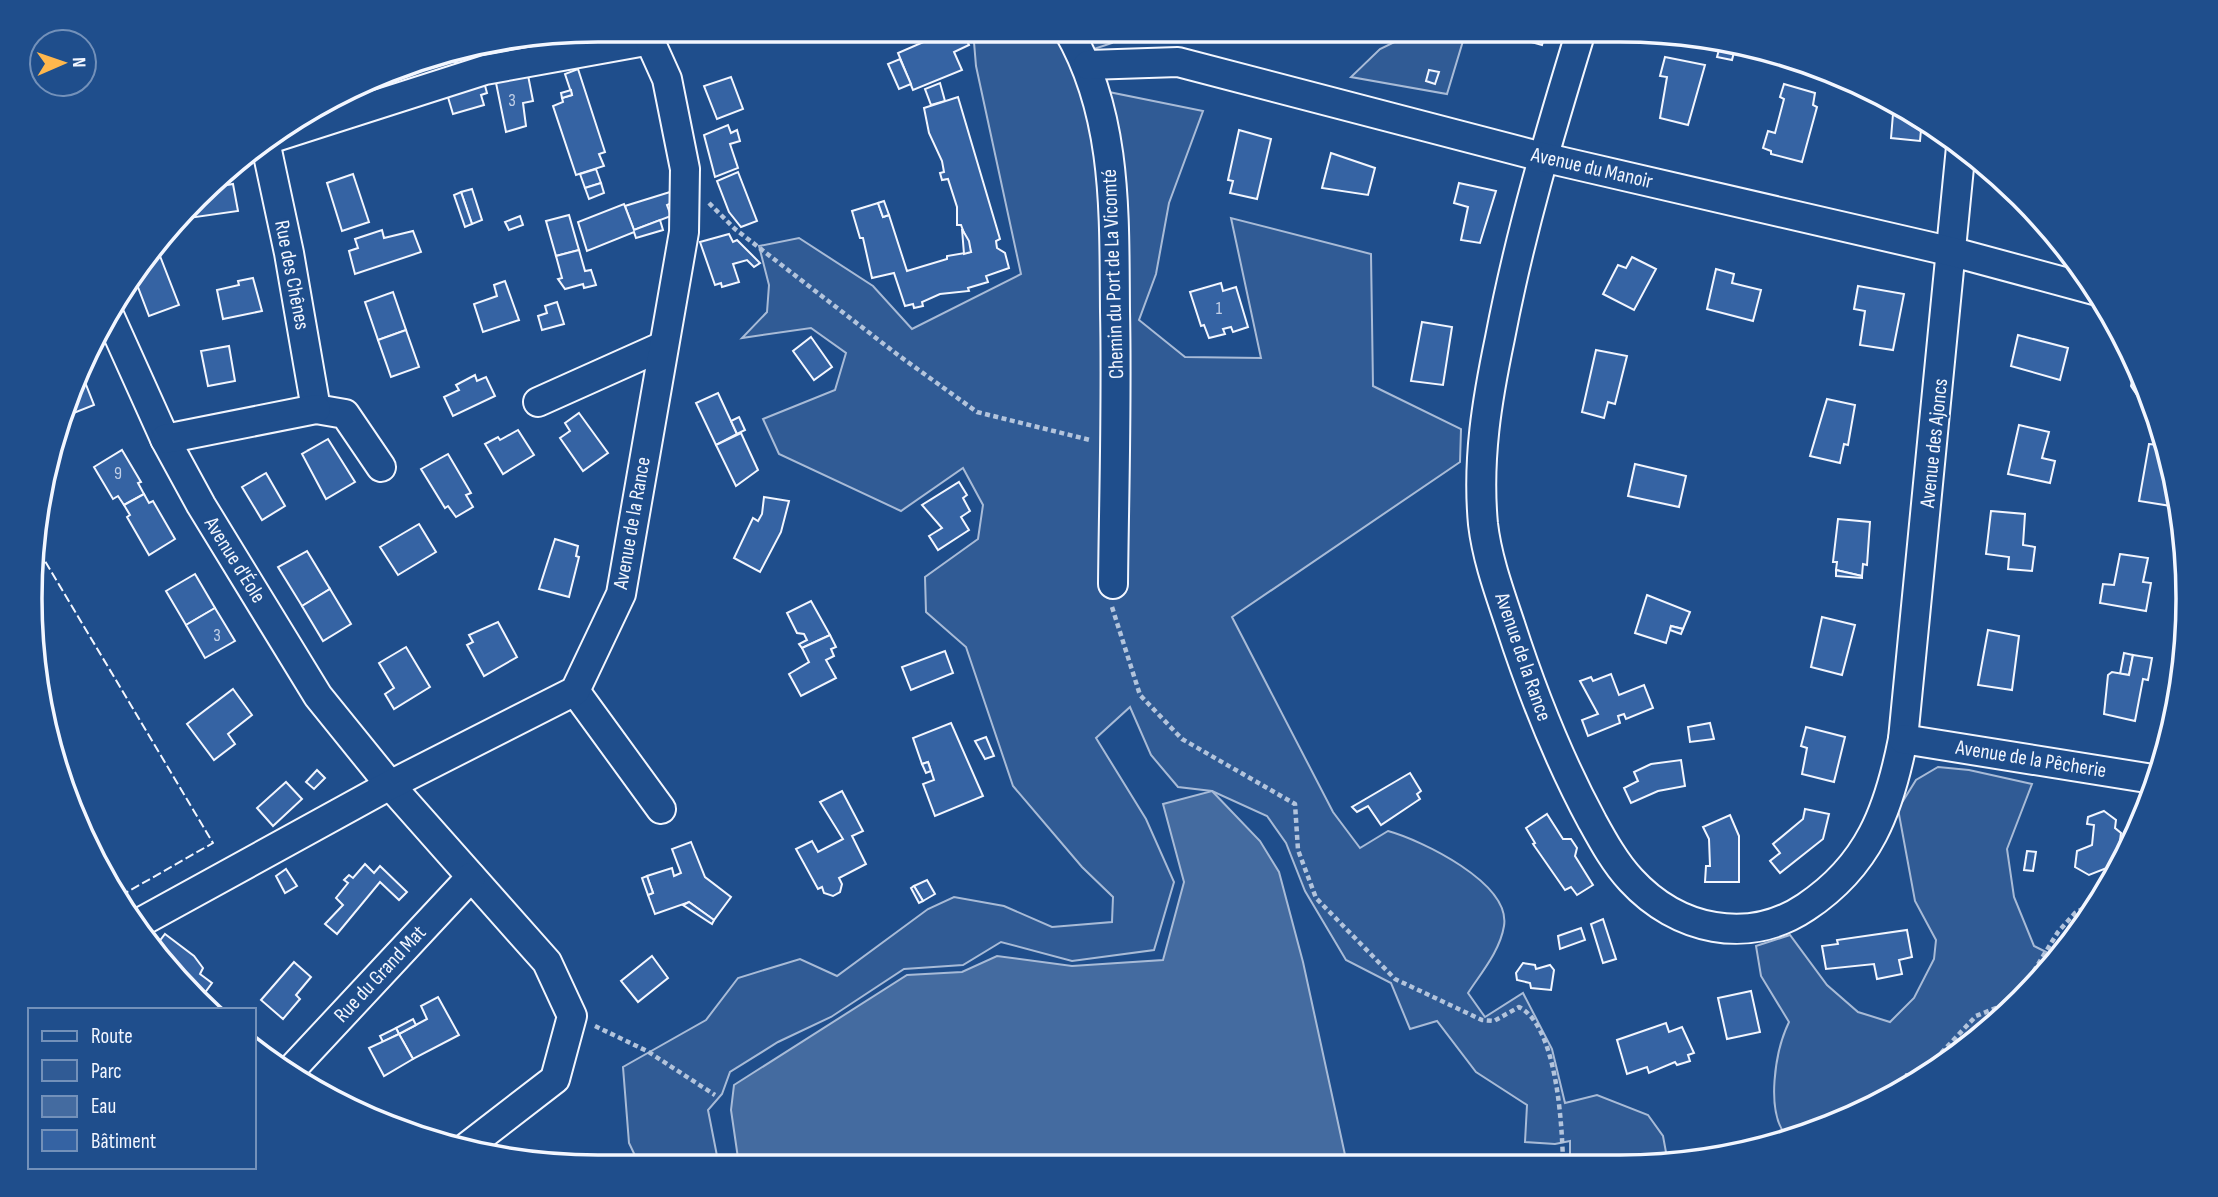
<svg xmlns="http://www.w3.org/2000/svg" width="2218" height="1197" viewBox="0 0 2218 1197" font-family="'Sofia Sans Condensed',sans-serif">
<rect width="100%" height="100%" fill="#1f4e8c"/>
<g fill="#305b95" stroke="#a8bbd7" stroke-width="2">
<path d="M973,30H1058L1109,92L1203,111L1169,203L1156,274L1139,320L1185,357L1261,358L1231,218L1371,254L1373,386L1461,429L1460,462L1232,617L1333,812L1360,848L1388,831C1421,840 1511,883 1504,926C1500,951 1481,973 1468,993L1485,1017L1523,993L1552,1049L1565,1103L1597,1095L1648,1115L1663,1136L1668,1163H1570V1141L1555,1144L1525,1142L1527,1105L1476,1072L1437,1021L1410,1029L1391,983L1346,960L1305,891L1286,843L1267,816L1212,791L1178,787L1151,755L1130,707L1096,738L1146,819L1174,882L1154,950L1072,961L1001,942L963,965L904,969L831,1017L778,1042L730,1072L722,1094L708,1110L719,1166H640L629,1143L623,1067L706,1020L738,978L800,959L837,976L928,909L954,897L1004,906L1052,927L1112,922L1113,897L1082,867L1013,786L966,647L926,612L925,577L978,539L983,505L963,468L901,511L779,454L763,419L835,390L846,353L811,328L742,338L767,312L769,285L759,246L799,238L873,286L912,329L1021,274L976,66Z"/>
<polygon points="1077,30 1116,30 1112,43 1088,51"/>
<polygon points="1417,31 1466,31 1447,94 1351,77 1380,49"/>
<path d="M1938,767L1969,770L2032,784L2007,849L2014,897L2034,946L2058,958L2047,974L1936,1071L1929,1075L1906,1074L1899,1091L1837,1124L1787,1137C1765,1112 1775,1051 1789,1022L1761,976L1756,946L1790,935L1827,985L1858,1012L1890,1022L1914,998L1934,959L1936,940L1915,901L1898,809L1916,780Z"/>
</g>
<polygon fill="#446ba0" stroke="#a8bbd7" stroke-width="2" points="1212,791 1260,841 1279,872 1303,962 1347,1164 739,1165 731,1110 734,1085 907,975 962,972 997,956 1072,966 1163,960 1184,882 1163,804"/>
<g fill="#3563a3" stroke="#f2f6ff" stroke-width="2">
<polygon points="598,30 621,30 622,34 599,38"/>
<polygon points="951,30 962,30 969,45 954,52 962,70 913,90 898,53"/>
<polygon points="1492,31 1546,31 1542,45"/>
<polygon points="1721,42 1736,44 1732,60 1717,57"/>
<polygon points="469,53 472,64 460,67 451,58"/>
<polygon points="1665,57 1705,65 1688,125 1660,118 1667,77 1660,76"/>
<polygon points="426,58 415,71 407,64 415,60"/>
<polygon points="900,59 911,84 899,89 888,64"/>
<polygon points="578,69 605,152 599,154 604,166 576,175 553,106 563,102 562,98 572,95 565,74"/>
<polygon points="527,70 533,101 523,103 526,126 506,132 495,78"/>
<polygon points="1429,70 1439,72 1435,84 1426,81"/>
<polygon points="390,73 400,87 369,98 363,89 367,87 372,94 387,83 383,77"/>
<polygon points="383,77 387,83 372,94 367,87 356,92"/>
<polygon points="731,77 743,109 717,119 704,86"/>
<polygon points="484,82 487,93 481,95 484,105 453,114 447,94"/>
<polygon points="940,83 945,101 931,105 925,89"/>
<polygon points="1784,84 1815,93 1813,105 1817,107 1802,162 1771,154 1771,151 1763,148 1768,131 1775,133 1784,99 1780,97"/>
<polygon points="571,90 572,95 562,98 561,93"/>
<polygon points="958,97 1000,239 996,241 997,248 1005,253 1009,268 986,276 988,282 968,288 969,291 940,294 922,302 923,306 914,308 913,304 905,306 894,273 872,278 863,238 860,238 852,211 878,203 883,217 889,215 907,271 947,259 947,256 971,252 961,225 957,225 957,207 948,179 942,180 940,173 944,172 942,161 929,133 924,108"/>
<polygon points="1894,102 1922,119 1920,141 1891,138"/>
<polygon points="728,125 731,133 737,130 740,141 730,144 738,168 715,177 704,135"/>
<polygon points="1239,130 1271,139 1257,199 1230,193 1233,181 1228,180"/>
<polygon points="1331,153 1375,168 1368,195 1322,188"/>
<polygon points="596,169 601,183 585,188 580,174"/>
<polygon points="738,172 757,221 741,227 729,212 717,181"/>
<polygon points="353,174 369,222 342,231 327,183"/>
<polygon points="601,183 604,193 589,199 585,188"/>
<polygon points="1459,183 1496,191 1480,243 1461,240 1468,207 1454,203"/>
<polygon points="233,184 238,211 189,218 215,187"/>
<polygon points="472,189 482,220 472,224 461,192"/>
<polygon points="461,192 472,224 465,227 454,195"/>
<polygon points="670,192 674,202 667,205 671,216 634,230 625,206"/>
<polygon points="884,201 889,215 883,217 878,203"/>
<polygon points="624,204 634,230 660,220 663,230 636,238 634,232 587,251 578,222"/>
<polygon points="569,215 579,250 556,256 546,221"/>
<polygon points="520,216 523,225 509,230 505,222"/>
<polygon points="962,229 969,241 971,252 964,254"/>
<polygon points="382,230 384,238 413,231 421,252 355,274 349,251 358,248 355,239"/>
<polygon points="729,234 733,242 737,240 760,263 754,267 747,260 733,264 739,282 722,287 721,283 715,285 700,242"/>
<polygon points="579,250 585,271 591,270 596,285 584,288 583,284 565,289 558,279 562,278 556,256"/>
<polygon points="160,256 179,305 149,316 133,274 146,261"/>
<polygon points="1632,257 1656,269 1634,310 1603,294 1618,265 1626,268"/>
<polygon points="1716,269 1734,274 1732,283 1761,290 1753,321 1707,309"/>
<polygon points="253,278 262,311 223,319 217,290 239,285 238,281"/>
<polygon points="505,281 519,320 483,332 474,304 497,296 494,285"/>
<polygon points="1221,283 1223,291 1236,287 1248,327 1233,332 1231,327 1223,329 1225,334 1209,338 1204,325 1201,326 1190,292"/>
<polygon points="1858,286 1904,294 1893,350 1860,345 1865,311 1854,309"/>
<polygon points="393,292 406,330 378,340 365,302"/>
<polygon points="557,302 564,324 542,330 538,316 547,313 545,306"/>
<polygon points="1422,322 1452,327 1443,385 1411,381"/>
<polygon points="406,330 419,367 391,377 378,340"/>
<polygon points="2018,335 2068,348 2060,380 2011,366"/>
<polygon points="811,337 832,367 814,380 793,351"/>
<polygon points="229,346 235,381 208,386 201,351"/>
<polygon points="1596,350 1627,356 1615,404 1608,402 1604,418 1582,412"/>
<polygon points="2138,368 2151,405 2143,404 2131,386 2134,371"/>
<polygon points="475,375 477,381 486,377 495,396 453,416 444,397 459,390 456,385"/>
<polygon points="83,377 94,405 66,416 66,415"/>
<polygon points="718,393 737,434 716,445 696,403"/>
<polygon points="1827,399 1855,405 1848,445 1844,444 1840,463 1810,456"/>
<polygon points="579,413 608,453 583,471 560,438 570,431 565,423"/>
<polygon points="739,417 745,430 737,434 731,421"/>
<polygon points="2019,425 2049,432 2042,458 2055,461 2050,483 2008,474"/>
<polygon points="518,430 534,455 503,474 485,444 498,437 500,440"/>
<polygon points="741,433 758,470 736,486 716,445"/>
<polygon points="328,439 355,482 326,499 302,454"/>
<polygon points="2149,444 2167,446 2169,451 2174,484 2171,506 2139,501"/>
<polygon points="122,450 141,482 138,483 144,494 124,505 118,496 113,499 94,467"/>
<polygon points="448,454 471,493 466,495 473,507 456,517 448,506 445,508 421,469"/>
<polygon points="1635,464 1686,476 1679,507 1628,496"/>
<polygon points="266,473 285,506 262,520 242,487"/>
<polygon points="959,482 967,495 963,498 970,511 961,517 969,530 938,550 929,536 942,528 922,505"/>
<polygon points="144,494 149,503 153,501 175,539 149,555 127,517 130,515 124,505"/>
<polygon points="764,497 789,501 781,532 760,572 734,558 753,518 758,521 762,514"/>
<polygon points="1991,511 2025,514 2023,545 2035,547 2032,571 2008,569 2009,557 1986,554"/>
<polygon points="1838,519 1870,522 1867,565 1863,564 1862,576 1836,570 1837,562 1833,562"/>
<polygon points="419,524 436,552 398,575 380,547"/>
<polygon points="555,539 578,546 576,556 579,557 569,597 539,589"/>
<polygon points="307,551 330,589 302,606 278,567"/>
<polygon points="2120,554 2148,558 2143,582 2151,583 2146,611 2100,603 2103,584 2114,585"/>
<polygon points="1836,570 1862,576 1862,578 1836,576"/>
<polygon points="195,574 215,608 186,625 166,591"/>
<polygon points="330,589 351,624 323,641 302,606"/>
<polygon points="1647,595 1690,612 1683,629 1671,626 1666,643 1635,633"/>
<polygon points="811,601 830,635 802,648 799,644 807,640 804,634 797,633 787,613"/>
<polygon points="215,608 235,641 205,658 186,625"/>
<polygon points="1822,617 1855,625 1842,675 1811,667"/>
<polygon points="498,622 517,657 484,676 467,645 473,642 469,635"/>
<polygon points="1671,626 1683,629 1681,634 1670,630"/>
<polygon points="1988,630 2019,636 2012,690 1978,685"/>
<polygon points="830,635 836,647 831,649 834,656 826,660 836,678 801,696 789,674 809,662 802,648"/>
<polygon points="406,647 430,687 394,709 385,694 394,688 379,663"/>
<polygon points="945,651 953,673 911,690 902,667"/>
<polygon points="2124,653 2133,655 2129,675 2120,674"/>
<polygon points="2133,655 2152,658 2148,680 2143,679 2135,721 2104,714 2108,675 2112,672 2129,675"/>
<polygon points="1611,674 1619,695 1644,685 1653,708 1626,719 1624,714 1618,716 1620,723 1588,736 1582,720 1598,714 1580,681 1591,677 1593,681"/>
<polygon points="233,689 252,715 228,734 235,744 214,760 187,724"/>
<polygon points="951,723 983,796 935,816 923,784 934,780 928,762 922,764 913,738"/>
<polygon points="1710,723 1714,739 1690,742 1688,727"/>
<polygon points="1806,727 1845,737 1834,782 1802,774 1807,748 1801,746"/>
<polygon points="986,737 994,756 985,759 975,741"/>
<polygon points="1681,760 1685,786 1658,791 1631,803 1624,788 1638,781 1634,772 1651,764"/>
<polygon points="928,762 931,771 926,773 922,764"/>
<polygon points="317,770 325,778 314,789 306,782"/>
<polygon points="1410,773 1421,791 1417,794 1420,799 1381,825 1368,806 1357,812 1352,807"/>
<polygon points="286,782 302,799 273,826 257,808"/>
<polygon points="842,791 863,831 852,836 866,864 839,878 842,884 840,892 833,896 824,893 822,887 818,889 796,849 812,841 818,852 843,839 820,802"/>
<polygon points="1805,809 1829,814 1823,839 1780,873 1770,861 1780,853 1773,844 1803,819"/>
<polygon points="2104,811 2116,820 2115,828 2121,833 2117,864 2089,875 2075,867 2077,851 2092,845 2094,825 2087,824 2088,817"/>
<polygon points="1547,814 1563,839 1571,839 1577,848 1575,856 1593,885 1577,895 1571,887 1565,890 1533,844 1535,843 1526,828"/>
<polygon points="1730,815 1739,836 1739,882 1705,882 1706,866 1710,866 1709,839 1703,827"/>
<polygon points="691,842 705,877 731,897 714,920 689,902 655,914 648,895 653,893 647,876 672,868 674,876 681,873 672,849"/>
<polygon points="2027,851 2036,852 2033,871 2024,870"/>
<polygon points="365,864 374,873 380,866 407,892 399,900 380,882 337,934 325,924 343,905 336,898 348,883 344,880 349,875 353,878"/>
<polygon points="286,869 297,886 285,893 276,876"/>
<polygon points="647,876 653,893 648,895 642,878"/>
<polygon points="927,880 935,894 923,901 914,886"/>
<polygon points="914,886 923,901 919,903 911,888"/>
<polygon points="689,902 714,920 712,924 683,905"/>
<polygon points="1603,919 1616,959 1603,963 1591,924"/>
<polygon points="1581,928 1585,940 1560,949 1558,936"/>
<polygon points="1907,930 1912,957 1899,960 1902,974 1877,979 1874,964 1826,969 1822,946 1838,944 1837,940"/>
<polygon points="165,934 194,956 203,968 200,974 212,983 201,998 171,974 155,947"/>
<polygon points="652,956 668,978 638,1002 621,981"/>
<polygon points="294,962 311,977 296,995 300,999 283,1019 261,1000"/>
<polygon points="1523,963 1535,965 1536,969 1550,965 1554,970 1551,990 1531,988 1530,983 1517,980 1516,973"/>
<polygon points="1751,991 1760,1032 1727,1039 1718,998"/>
<polygon points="438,997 459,1035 413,1059 399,1034 427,1019 421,1006"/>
<polygon points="413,1019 416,1025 399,1034 396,1028"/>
<polygon points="1666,1023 1669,1032 1682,1027 1694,1053 1688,1055 1690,1061 1677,1065 1675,1062 1649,1073 1647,1067 1627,1074 1617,1040"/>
<polygon points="396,1028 399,1034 383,1042 380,1036"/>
<polygon points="399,1034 413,1059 384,1076 369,1048"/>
</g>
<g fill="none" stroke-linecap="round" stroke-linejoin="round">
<defs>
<g id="minor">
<path d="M1068,30C1118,116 1114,215 1115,311C1117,402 1114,493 1113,584"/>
<path d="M1581,31C1550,132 1520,233 1500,338C1487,400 1477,459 1483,524C1487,558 1499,591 1510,624C1532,692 1558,758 1592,821C1603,841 1615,863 1631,880C1677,930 1748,946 1806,907C1869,865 1889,810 1903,739L1961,147"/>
<polyline points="1088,65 1178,62 1542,157 1953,252 2094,290"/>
<polyline points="263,141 485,70 651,40"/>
<polyline points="265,141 289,253 316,409 345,414 381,467"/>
<polyline points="110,317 165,439 201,505 318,696 390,785 547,962 572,1016 555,1079 463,1150"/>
<polyline points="538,402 663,346"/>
<polyline points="165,439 316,409"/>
<polyline points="575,691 661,809"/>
<polyline points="1903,739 2159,780"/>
<polyline points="139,923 390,785 575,691 621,594 684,232 685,169 667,79 645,30"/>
<polyline points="290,1071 471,877"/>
</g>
</defs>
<use href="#minor" stroke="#f2f6ff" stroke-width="32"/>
<g stroke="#b3c4dc" stroke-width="4.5" stroke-dasharray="5 3.5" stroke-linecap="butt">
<polyline points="709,203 735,229 898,355 977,412 1090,440"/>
<path d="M1112,607L1140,695L1182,739L1295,804L1298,850L1316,898L1395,979L1482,1020L1494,1021L1519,1007C1557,1026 1562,1124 1563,1163"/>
<polyline points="595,1026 647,1051 715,1095"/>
<polyline points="1912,1084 1976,1016 2016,1000 2058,932 2075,913 2101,899"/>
</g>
<use href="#minor" stroke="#1f4e8c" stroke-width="28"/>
<polyline stroke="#f2f6ff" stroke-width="2" stroke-dasharray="9 3.5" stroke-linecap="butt" points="39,551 213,843 122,895"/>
</g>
<g text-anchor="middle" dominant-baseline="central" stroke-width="5" stroke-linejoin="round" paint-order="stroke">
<g font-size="18" fill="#c3d1e8">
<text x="512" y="100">3</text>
<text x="1219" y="308">1</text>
<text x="118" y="473">9</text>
<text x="217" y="635">3</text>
</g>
<g font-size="21" fill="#f2f6ff" stroke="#1f4e8c">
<text transform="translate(1592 168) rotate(13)">Avenue du Manoir</text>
<text transform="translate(1113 274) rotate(-92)">Chemin du Port de La Vicomté</text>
<text transform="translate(292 275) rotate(79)">Rue des Chênes</text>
<text transform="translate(1934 443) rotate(-84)">Avenue des Ajoncs</text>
<text transform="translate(632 523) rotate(-80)">Avenue de la Rance</text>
<text transform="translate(235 560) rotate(58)">Avenue d'Éole</text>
<text transform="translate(1523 657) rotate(71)">Avenue de la Rance</text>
<text transform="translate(2031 759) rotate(9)">Avenue de la Pêcherie</text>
<text transform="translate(380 974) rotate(-47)">Rue du Grand Mat</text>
</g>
</g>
<path d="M0 0H2218V1197H0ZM598 42H1620A556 556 0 0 1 2176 598V599A556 556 0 0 1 1620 1155H598A556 556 0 0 1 42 599V598A556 556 0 0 1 598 42Z" fill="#1f4e8c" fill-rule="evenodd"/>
<path fill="none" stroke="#f2f6ff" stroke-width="3.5" d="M598 42H1620A556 556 0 0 1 2176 598V599A556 556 0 0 1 1620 1155H598A556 556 0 0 1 42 599V598A556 556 0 0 1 598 42Z"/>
<rect x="28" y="1008" width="228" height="161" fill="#1f4e8c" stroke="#7391ba" stroke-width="2"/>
<rect x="42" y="1031" width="35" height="10" fill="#1f4e8c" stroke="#7391ba" stroke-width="2"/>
<text x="91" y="1043" font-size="21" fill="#f2f6ff">Route</text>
<rect x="42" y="1060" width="35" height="21" fill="#305b95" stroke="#7391ba" stroke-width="2"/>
<text x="91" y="1078" font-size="21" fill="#f2f6ff">Parc</text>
<rect x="42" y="1096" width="35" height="21" fill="#446ba0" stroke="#7391ba" stroke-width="2"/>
<text x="91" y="1113" font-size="21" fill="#f2f6ff">Eau</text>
<rect x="42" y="1130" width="35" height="21" fill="#3563a3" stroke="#7391ba" stroke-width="2"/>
<text x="91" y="1148" font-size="21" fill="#f2f6ff">Bâtiment</text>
<g transform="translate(63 63) rotate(88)"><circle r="33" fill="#1f4e8c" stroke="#7391ba" stroke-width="2"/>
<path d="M0-5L12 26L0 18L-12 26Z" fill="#ffb74d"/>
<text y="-10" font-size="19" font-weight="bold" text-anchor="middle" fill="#f2f6ff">N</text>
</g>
</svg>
